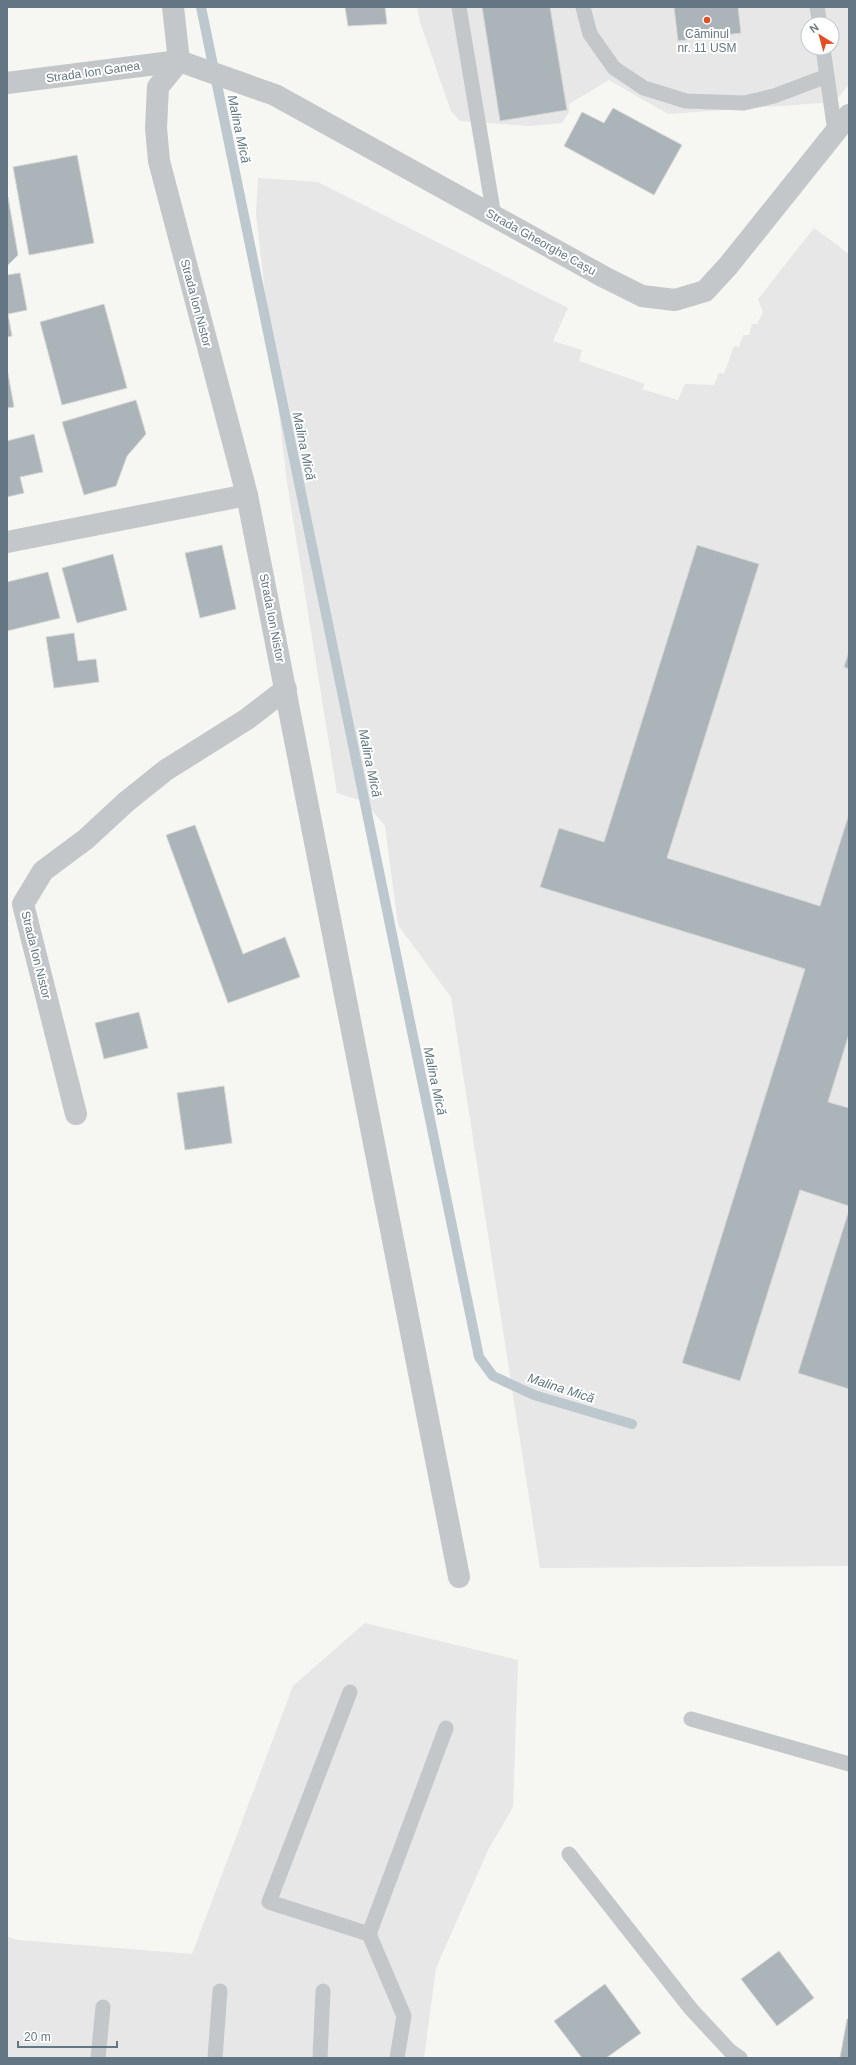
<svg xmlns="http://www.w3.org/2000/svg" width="856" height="2065" viewBox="0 0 856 2065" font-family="Arial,sans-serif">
<rect width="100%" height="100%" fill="#f6f6f2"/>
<g fill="#e6e7e6" fill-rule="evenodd">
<path d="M417,7H849V84L835,102L668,114L609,80L569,104V112L562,123L530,126L460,121L451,111L420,22ZM808,24H832V48H808Z"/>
<polygon points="258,178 318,182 568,308 553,341 582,350 579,361 645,384 642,389 678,400 685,384 714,385 719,373 724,374 734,346 739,347 743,335 749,335 752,324 757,324 763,312 758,299 814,228 849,254 849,1566 540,1568 451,997 398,925 385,826 365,802 337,793 287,482 256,214"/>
<polygon points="365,1623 518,1660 513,1807 489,1848 436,1968 424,2058 7,2058 7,1937 18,1940 192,1954 293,1686"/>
</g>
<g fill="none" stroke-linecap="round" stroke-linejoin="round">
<polyline stroke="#bcc8cd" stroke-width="10" points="201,7 479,1357 493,1376 534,1395 632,1424"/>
</g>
<g fill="#abb4b8" stroke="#d7d7d5">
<polygon points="345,7 385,7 387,24 348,26"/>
<polygon points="482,7 550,7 567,110 500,121"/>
<polygon points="674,7 738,7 741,33 678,41"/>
<polygon points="613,108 682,145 654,195 564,146 582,112 604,123"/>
<polygon points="77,155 94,243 29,255 13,167"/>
<polygon points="8,197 18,255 7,266 7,197"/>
<polygon points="20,273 27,310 8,314 12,336 7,337 7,275"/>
<polygon points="104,304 127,388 62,405 40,322"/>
<polygon points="7,368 14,407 7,408"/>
<polygon points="136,400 146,434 127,456 116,486 84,495 62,422"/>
<polygon points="34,434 43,472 20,477 24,493 7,497 7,441"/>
<polygon points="222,545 236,609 200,618 185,553"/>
<polygon points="697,545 759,564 667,858 820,906 849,814 849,1034 828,1102 849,1108 849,1206 800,1190 740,1381 682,1363 805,969 540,887 559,828 604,842"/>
<polygon points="113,554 127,610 77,623 62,568"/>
<polygon points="48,572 60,618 7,631 7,582"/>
<polygon points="74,633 78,661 96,659 99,682 54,688 46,637"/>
<polygon points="849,651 849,669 844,667"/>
<polygon points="195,825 243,954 285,937 300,977 228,1003 166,835"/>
<polygon points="139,1012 148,1048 104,1059 95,1023"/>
<polygon points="224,1086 232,1143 185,1150 177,1093"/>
<polygon points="849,1210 849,1389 798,1373"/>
<polygon points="779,1951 814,1998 777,2026 741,1979"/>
<polygon points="605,1984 641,2033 606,2058 582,2058 554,2021"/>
<polygon points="847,2019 849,2019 849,2058 840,2058"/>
</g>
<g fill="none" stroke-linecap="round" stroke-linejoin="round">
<g stroke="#c3c7ca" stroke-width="15">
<polyline points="459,7 494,216"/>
<polyline points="583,7 590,34 614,68 644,88 686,101 744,103 774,96 827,76"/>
<polyline points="817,7 820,24"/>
<polyline points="823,48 835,132"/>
<polyline points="350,1692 269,1902 369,1934 404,2016 397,2058"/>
<polyline points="691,1719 849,1764"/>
<polyline points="569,1854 691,2009 730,2051 740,2058"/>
<polyline points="369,1934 446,1728"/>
<polyline points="98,2058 103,2007"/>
<polyline points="215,2058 220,1991"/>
<polyline points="320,2058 323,1991"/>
</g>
<g stroke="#c3c7ca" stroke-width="22">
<polyline points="173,7 179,61 158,87 156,128 159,161 247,495 459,1577"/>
<polyline points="7,542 247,495"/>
<polyline points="76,1114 23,904 43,871 86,839 126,802 166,770 247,719 286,689"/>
</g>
<polyline stroke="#c3c7ca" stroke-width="22" points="7,83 179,61 275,95 604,277 642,296 675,300 705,291 728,266 849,115"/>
</g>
<circle fill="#e44e24" stroke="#fff" stroke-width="1.5" cx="707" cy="20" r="4"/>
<g text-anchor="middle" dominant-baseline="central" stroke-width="4" stroke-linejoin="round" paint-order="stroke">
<g font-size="12" fill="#647683" stroke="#fff">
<text x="707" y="34">Căminul<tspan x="707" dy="14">nr. 11 USM</tspan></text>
</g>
<g font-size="12" fill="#647683" stroke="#fff">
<text transform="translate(93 72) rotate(-8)">Strada Ion Ganea</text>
<text transform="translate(541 242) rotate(29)">Strada Gheorghe Cașu</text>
<text transform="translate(196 303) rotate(75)">Strada Ion Nistor</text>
<text transform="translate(272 618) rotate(79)">Strada Ion Nistor</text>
<text transform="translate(36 955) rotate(76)">Strada Ion Nistor</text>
</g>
<g font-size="13" font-style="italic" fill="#607880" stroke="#fff">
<text transform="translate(239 129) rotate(78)">Malina Mică</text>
<text transform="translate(304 446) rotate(78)">Malina Mică</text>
<text transform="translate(370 763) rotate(78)">Malina Mică</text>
<text transform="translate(435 1081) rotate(78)">Malina Mică</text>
<text transform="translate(561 1388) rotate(18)">Malina Mică</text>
</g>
</g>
<rect width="856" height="2065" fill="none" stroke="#647683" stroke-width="16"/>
<g transform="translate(820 36) rotate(323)"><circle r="19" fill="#ffffff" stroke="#c1c8cd"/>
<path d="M0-3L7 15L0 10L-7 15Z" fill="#e44e24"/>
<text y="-6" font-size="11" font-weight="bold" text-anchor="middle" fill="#647683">N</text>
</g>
<path d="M18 2041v6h99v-6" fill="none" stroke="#647683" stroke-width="2"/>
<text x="24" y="2041" font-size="12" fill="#647683" stroke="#ffffff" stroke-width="3" paint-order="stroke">20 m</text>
</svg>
